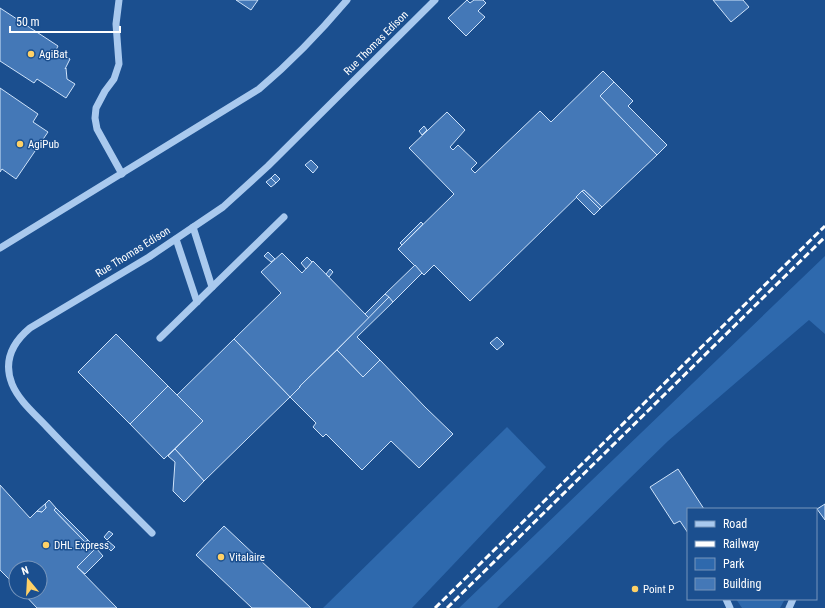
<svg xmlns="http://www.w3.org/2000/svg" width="825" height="608" viewBox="0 0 825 608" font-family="'Roboto Condensed',sans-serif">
<rect width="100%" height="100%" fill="#1b4f8f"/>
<g fill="#2e69ad">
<polygon points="825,256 825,334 809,320 668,441 497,608 459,608"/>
<polygon points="507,427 546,467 412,608 323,608"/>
<polygon points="736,599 785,599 780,608 742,608"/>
</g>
<g fill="#4478b7" stroke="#cfe3fa">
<polygon points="236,0 258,0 251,10"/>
<polygon points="467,0 470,3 474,0 483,0 486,3 478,11 485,17 466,36 448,18"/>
<polygon points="713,0 743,0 749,7 731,22"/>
<polygon points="0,8 58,46 56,50 70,59 65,69 66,68 67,79 75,84 66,98 37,79 34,83 0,61"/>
<polygon points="603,71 614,82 600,96 657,155 602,207 584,190 470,301 434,265 424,275 398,249 454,194 409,148 447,112 465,130 450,147 453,150 458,145 477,163 471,169 475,173 540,111 551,122"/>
<polygon points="614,82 633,101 628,106 667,145 657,155 600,96"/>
<polygon points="0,88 38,114 33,122 48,132 16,179 2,169 0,172"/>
<polygon points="424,126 427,130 422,135 419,131"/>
<polygon points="311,160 318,167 313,173 305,165"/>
<polygon points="275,174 280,179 276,183 271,178"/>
<polygon points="271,178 276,183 271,187 266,182"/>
<polygon points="584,190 602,207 600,209 582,191"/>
<polygon points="582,191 600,209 594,215 576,197"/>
<polygon points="421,222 423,224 402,245 400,243"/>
<polygon points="268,252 275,259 271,262 264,256"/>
<polygon points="282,253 302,273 313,261 369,318 300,386 300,387 290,397 234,339 281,293 261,272"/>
<polygon points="307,257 312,262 306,269 301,263"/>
<polygon points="415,265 422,273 393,302 385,294"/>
<polygon points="330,269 333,272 329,277 326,274"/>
<polygon points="385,294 389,297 369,318 365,314"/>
<polygon points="389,297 393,302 357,337 380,360 363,377 337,350"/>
<polygon points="116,334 168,386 130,424 78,372"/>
<polygon points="497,337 504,344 497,350 490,343"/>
<polygon points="234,339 290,397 204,481 175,449 203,421 177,395"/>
<polygon points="337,350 363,377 380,360 425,407 453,434 419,468 391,441 362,470 326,434 323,437 313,427 316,423 290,397 300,387 300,386"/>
<polygon points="168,386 203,421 164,459 130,424"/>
<polygon points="175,449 204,481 184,502 173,491 175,462 168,456"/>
<polygon points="678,469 704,509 688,509 688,533 680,521 674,524 650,487"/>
<polygon points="0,485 30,518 37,511 42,512 46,508 45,504 49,500 56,508 54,510 85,542 88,540 96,548 77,567 117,608 37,608 22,592 40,592 40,568 16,568 16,586 0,570"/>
<polygon points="45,504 46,508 42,512 37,511"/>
<polygon points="825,504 825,520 817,509"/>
<polygon points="56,508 88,540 85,542 54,510"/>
<polygon points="224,526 311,608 252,608 196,555"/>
<polygon points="109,531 113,534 107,540 104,537"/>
<polygon points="108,541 115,547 111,551 105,545"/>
<polygon points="96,548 103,556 85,574 77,567"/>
</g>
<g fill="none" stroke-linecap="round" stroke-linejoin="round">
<g stroke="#a9c9ee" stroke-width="7">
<polyline points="119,0 116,24 119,64 114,79 105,91 96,108 95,118 97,129 122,174"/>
<polyline points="193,227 212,287"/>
<polyline points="176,239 197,302"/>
<path d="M0,248L259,89C291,62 320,32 347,0"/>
<polyline points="160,338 284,217"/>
<path d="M152,533C117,498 81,463 47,427C35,414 19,401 12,384C3,361 12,343 30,328L149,257L223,207L268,166L435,0"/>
<polyline points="726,599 730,608"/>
<polyline points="789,608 793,599"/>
</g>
<g stroke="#fff" stroke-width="3" stroke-dasharray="7 3" stroke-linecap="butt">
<polyline points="435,608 825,226"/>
<polyline points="447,608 825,237"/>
</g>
</g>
<g fill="#ffd166" stroke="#1b4f8f" stroke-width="1.5">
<circle cx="31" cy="54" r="4"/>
<circle cx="20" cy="144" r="4"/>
<circle cx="46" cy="545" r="4"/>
<circle cx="221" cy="557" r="4"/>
<circle cx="635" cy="589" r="4"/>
</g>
<g text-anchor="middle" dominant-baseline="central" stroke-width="3" stroke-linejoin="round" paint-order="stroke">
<g font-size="11" fill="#fff" stroke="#1b4f8f">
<text transform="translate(376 43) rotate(-45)">Rue Thomas Edison</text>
<text transform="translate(133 252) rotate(-32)">Rue Thomas Edison</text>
</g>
<g font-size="11" fill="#fff" stroke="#1b4f8f" text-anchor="start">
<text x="39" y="54">AgiBat</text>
<text x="28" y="144">AgiPub</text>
<text x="54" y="545">DHL Express</text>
<text x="229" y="557">Vitalaire</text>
<text x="643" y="589">Point P</text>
</g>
</g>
<rect x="687" y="508" width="130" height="92" fill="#1b4f8f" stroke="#7695bc"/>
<rect x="695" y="521" width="20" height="6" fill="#a9c9ee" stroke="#7695bc"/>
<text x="723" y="528" font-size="12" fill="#ffffff">Road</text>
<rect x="695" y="541" width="20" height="6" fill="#ffffff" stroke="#7695bc"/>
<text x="723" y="548" font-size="12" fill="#ffffff">Railway</text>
<rect x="695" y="558" width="20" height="12" fill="#2e69ad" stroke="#7695bc"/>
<text x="723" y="568" font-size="12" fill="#ffffff">Park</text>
<rect x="695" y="578" width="20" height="12" fill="#4478b7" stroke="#7695bc"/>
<text x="723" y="588" font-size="12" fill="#ffffff">Building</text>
<g transform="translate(28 580) rotate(342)"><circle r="19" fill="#1b4f8f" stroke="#7695bc"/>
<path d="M0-3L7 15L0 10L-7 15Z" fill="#ffd166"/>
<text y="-6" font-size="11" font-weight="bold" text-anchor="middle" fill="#ffffff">N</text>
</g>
<path d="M10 26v6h110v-6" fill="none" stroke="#ffffff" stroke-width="2"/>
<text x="16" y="26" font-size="12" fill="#ffffff" stroke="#1b4f8f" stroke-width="3" paint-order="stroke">50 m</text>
</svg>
